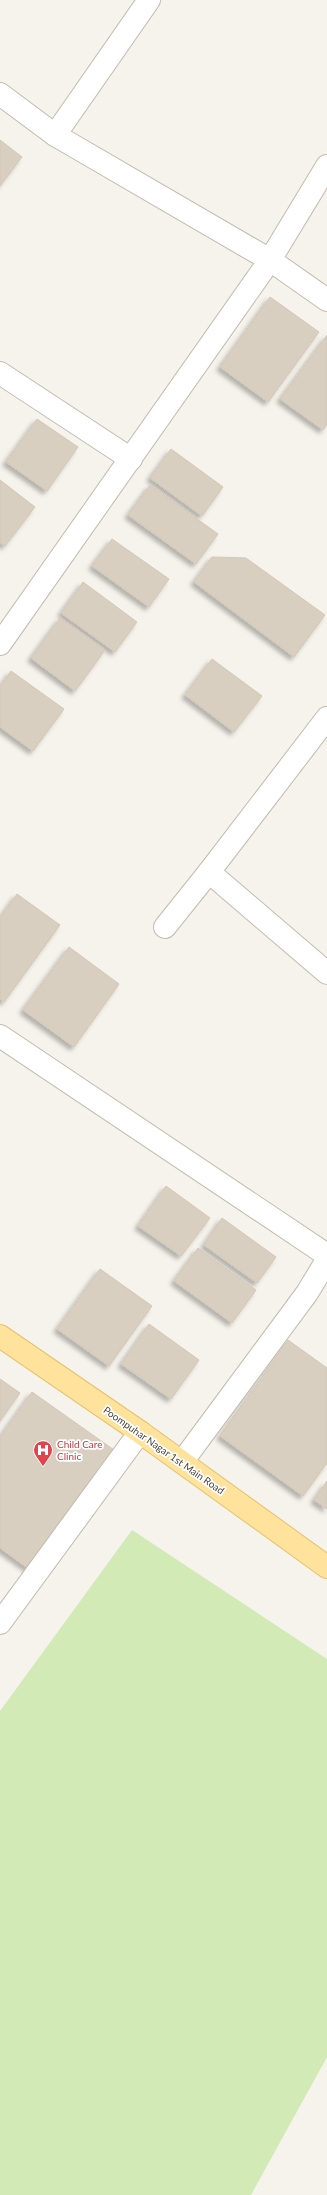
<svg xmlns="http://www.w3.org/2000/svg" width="327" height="2195" viewBox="0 0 327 2195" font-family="Lato,sans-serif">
<defs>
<filter id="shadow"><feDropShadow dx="-3.5" dy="3.5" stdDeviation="2" flood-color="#0004"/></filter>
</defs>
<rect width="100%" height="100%" fill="#f6f3ec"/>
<polygon fill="#d2eab5" points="132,1530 327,1659 327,2057 251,2195 0,2195 0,1711"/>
<g fill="#d8cfc1" stroke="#d3c7b4" filter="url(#shadow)">
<polygon points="0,140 22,157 0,186"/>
<polygon points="270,297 319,332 268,402 220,367"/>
<polygon points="327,335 327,424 323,430 280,399"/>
<polygon points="37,419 78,447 47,491 6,462"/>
<polygon points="171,449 223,487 202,516 150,478"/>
<polygon points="0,480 35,507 5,546 0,543"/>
<polygon points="150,485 218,534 196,564 128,515"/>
<polygon points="112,539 169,579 149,607 92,566"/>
<polygon points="212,557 246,558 325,615 294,657 194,582"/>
<polygon points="83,582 137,622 115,652 61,613"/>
<polygon points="60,618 105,650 75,691 31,658"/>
<polygon points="212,659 262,696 234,732 185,695"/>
<polygon points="11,671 64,709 33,751 0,727 0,687"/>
<polygon points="17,894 60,925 4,1002 0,999 0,918"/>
<polygon points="69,947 119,984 74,1047 23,1010"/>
<polygon points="166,1186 210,1218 181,1256 138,1226"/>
<polygon points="222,1218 276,1257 257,1283 204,1245"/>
<polygon points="198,1248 256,1290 232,1323 174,1281"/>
<polygon points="100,1269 152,1306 109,1366 57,1329"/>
<polygon points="149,1324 199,1360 171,1399 121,1364"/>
<polygon points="288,1340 327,1368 327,1463 303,1496 220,1436"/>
<polygon points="0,1379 20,1393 0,1421"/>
<polygon points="32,1392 114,1450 29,1569 0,1548 0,1437"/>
<polygon points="327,1481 327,1509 314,1500"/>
</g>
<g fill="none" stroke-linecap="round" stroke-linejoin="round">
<defs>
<g id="minor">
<polyline points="0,94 55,135 270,260 327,300"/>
<polyline points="55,135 149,0"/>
<polyline points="0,373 131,459"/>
<polyline points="0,644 270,260 327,166"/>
<polyline points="209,872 327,973"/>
<polyline points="165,927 209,872 327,718"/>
<polyline points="0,1036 327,1255"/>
<polyline points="182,1462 307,1293 327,1260"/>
<polyline points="0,1623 140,1432"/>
</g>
<polyline id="major" points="0,1336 140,1432 327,1567"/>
</defs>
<use href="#minor" stroke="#c2bbae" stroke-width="24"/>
<use href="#major" stroke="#e6c16a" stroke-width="24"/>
<use href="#minor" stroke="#fff" stroke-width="22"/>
<use href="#major" stroke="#ffe39c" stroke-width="22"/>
</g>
<defs>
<symbol id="hospital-pin" viewBox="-11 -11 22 30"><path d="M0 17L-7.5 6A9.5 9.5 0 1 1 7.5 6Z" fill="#e0444e" stroke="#fff"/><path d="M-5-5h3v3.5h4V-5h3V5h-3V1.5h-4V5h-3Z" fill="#fff"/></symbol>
</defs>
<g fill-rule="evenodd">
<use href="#hospital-pin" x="32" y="1439" width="22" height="30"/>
</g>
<g text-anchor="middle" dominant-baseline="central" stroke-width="3.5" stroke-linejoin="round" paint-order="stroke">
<g font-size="10" fill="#be3a42" stroke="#fff" text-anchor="start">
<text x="57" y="1444">Child Care<tspan x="57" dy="12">Clinic</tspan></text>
</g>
<g font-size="10" fill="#4b4439" stroke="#fff">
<text transform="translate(164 1450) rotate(35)">Poompuhar Nagar 1st Main Road</text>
</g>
</g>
</svg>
